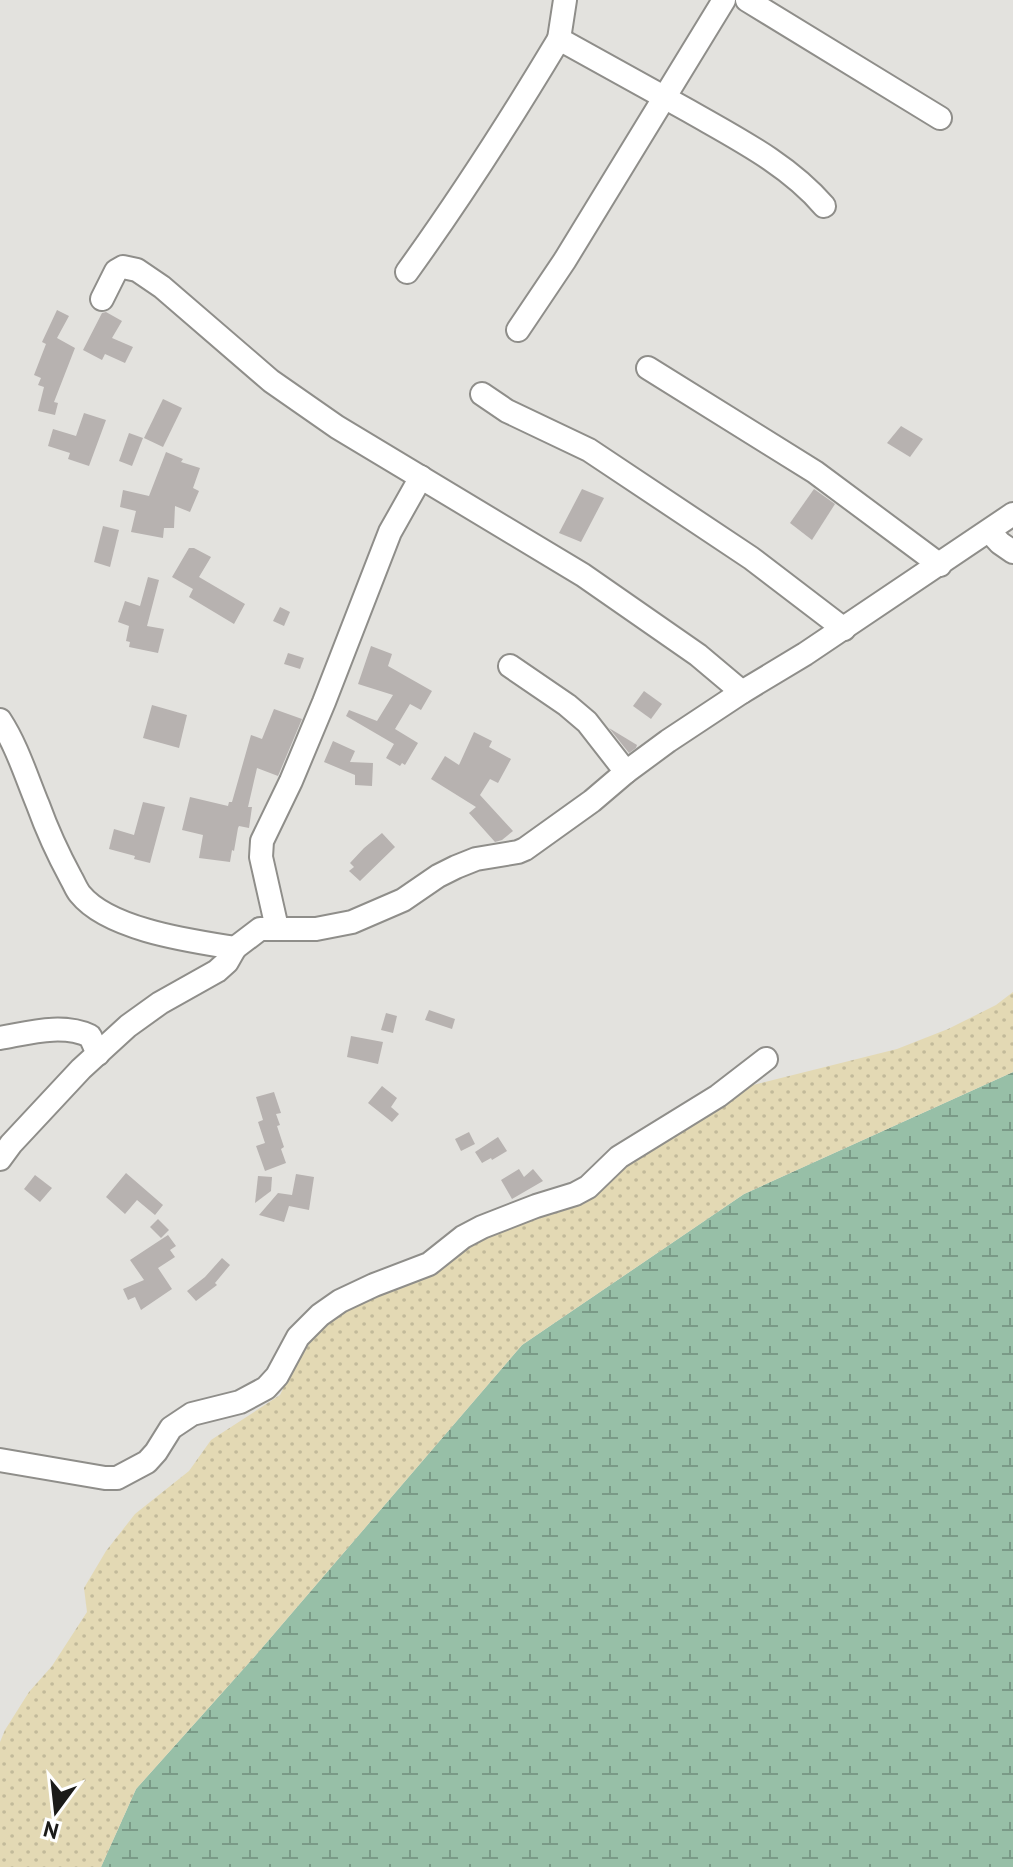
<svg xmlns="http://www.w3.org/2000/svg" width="1013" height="1867" viewBox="0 0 1013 1867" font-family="'PT Sans',sans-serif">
<defs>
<pattern id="wetland-marsh" width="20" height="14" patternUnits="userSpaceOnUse" patternTransform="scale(2)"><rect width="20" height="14" fill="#97bfa7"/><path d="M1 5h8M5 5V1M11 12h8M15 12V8" fill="none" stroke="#7a9a87"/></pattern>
<pattern id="sand-dots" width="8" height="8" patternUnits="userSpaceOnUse" patternTransform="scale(2)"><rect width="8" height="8" fill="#e3d9b4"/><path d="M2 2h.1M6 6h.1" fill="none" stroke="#c2ba9a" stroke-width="1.8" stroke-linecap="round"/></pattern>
</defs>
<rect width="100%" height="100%" fill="#e3e2de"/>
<polygon fill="url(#wetland-marsh)" points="1013,1072 1013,1867 101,1867 136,1789 255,1656 522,1345 744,1194"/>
<polygon fill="url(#sand-dots)" points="1013,992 1013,1072 744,1194 522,1345 255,1656 136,1789 101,1867 0,1867 0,1742 5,1730 29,1692 52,1666 87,1612 84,1588 106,1551 135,1514 189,1471 211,1440 280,1395 291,1372 324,1321 371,1294 415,1281 450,1259 483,1232 538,1215 721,1093 897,1049 948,1029 996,1005"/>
<g fill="#b7b2b0">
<polygon points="57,310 69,316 57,338 75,348 54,402 58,403 55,415 38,411 44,387 38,385 41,378 34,375 46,344 42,342"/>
<polygon points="106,312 122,321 112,338 133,347 125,363 105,354 102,360 83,350 102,313"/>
<polygon points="163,399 182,408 163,447 144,438"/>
<polygon points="84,413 106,420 89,466 68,459 70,453 48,446 53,429 76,436"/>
<polygon points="901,426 923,439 910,457 887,443"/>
<polygon points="129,433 143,438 132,466 119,461"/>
<polygon points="166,452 183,459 181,462 200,468 193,488 199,491 190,512 175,506 174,528 164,528 163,538 131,532 136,511 120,507 123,490 149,496"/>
<polygon points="582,489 604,498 581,542 559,533"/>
<polygon points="814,489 835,504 812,540 790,523"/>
<polygon points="103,526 119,530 110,567 94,562"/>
<polygon points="189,548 194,548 211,557 199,577 245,604 234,624 189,597 193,589 172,577"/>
<polygon points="148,577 159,580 147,626 164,629 158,653 129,647 130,642 126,641 129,626 118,622 125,601 140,606"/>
<polygon points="280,607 290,612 284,626 273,621"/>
<polygon points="371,646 392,654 388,666 432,691 421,710 410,704 395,729 418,743 405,765 402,763 400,766 386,758 394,744 346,716 349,710 377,721 393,695 358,684"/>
<polygon points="288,653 304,658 300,669 284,664"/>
<polygon points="644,691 662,704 651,719 633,706"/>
<polygon points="152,705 187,715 179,748 143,738"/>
<polygon points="274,709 302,719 278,776 257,768 248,807 252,807 249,828 239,826 238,828 234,851 232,850 230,862 199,858 203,835 182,830 190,797 228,806 229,802 232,802 251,735 262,739"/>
<polygon points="609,728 637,745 636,748 629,753"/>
<polygon points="474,732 492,741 489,747 511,759 498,783 490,779 480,795 513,831 502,840 495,842 469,813 476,807 431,779 445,756 459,765"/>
<polygon points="333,741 355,751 350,762 373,763 372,786 355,785 355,775 324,762"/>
<polygon points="143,802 165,807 150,863 134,859 135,856 109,849 114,829 134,835"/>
<polygon points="382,833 395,847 360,881 349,871 354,867 350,863 364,848"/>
<polygon points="429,1010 455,1019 452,1029 425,1020"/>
<polygon points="386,1013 397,1016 393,1033 381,1030"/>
<polygon points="351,1036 383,1042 378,1064 347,1057"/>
<polygon points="382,1086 397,1098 391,1107 399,1114 392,1122 368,1103"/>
<polygon points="274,1092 281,1113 276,1114 280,1125 277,1126 284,1147 281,1149 286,1163 265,1171 256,1146 265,1143 258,1122 263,1120 256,1097"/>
<polygon points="469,1132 475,1144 461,1151 455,1139"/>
<polygon points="498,1137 507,1151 492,1160 491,1158 482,1163 475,1152"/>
<polygon points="519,1169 524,1177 533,1169 543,1181 512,1199 501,1180"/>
<polygon points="126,1173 163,1205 155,1215 137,1200 125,1214 106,1197"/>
<polygon points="296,1174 314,1177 309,1210 289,1206 284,1222 259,1215 278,1193 292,1195"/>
<polygon points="35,1175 52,1188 40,1202 24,1189"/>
<polygon points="258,1176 272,1177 271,1191 255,1203"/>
<polygon points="158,1219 169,1230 161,1238 150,1227"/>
<polygon points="168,1235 176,1246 170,1250 175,1257 158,1268 172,1289 141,1310 135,1297 128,1300 123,1289 144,1280 130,1260"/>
<polygon points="222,1258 230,1265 215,1283 217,1285 196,1301 187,1291 205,1277"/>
</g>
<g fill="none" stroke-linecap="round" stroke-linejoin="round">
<defs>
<g id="minor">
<polyline points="747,0 940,118"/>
<polyline points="559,39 565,0"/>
<path d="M407,272C461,197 511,119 559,39C602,63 646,87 689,111C736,138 788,164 824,206"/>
<polyline points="102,299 116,271 123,267 137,270 162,287 271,381 337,427 583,575 698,655 742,692"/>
<polyline points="518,330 565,260 724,0"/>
<polyline points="648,368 815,472 940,565"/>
<polyline points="482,394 507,411 589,450 751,558 844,629"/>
<polyline points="989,531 1000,543 1013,552"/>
<polyline points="510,666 567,705 587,722 626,772"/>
<path d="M0,720C17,746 26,776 38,805C47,830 58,854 71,878C74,883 76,889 80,894C109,930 192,941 235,948L260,929H316L352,922L403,900L438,876L456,867L476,859L518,852L525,849L592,801L626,772L668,741L742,692L805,654L1013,514"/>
<polyline points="277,928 261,857 262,841 291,781 324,702 390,532 421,477"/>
<path d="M0,1038C29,1033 62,1023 90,1036L98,1054"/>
<polyline points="0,1159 11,1144 81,1069 128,1026 160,1003 217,971 227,962 235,948"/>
<polyline points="0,1460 105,1478 117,1478 147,1462 156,1452 171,1428 192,1414 240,1402 266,1388 277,1376 298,1337 320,1315 340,1301 374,1285 429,1264 463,1237 482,1227 536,1206 575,1194 588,1187 619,1157 718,1096 766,1059"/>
</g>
</defs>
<use href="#minor" stroke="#8f8e8a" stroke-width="26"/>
<use href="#minor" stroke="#fff" stroke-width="22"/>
</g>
<g transform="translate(56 1811) rotate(195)" stroke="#ffffff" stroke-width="6" paint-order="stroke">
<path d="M0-6L14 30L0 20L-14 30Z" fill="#1b1b19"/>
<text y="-12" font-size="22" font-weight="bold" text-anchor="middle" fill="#1b1b19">N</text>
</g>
</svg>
